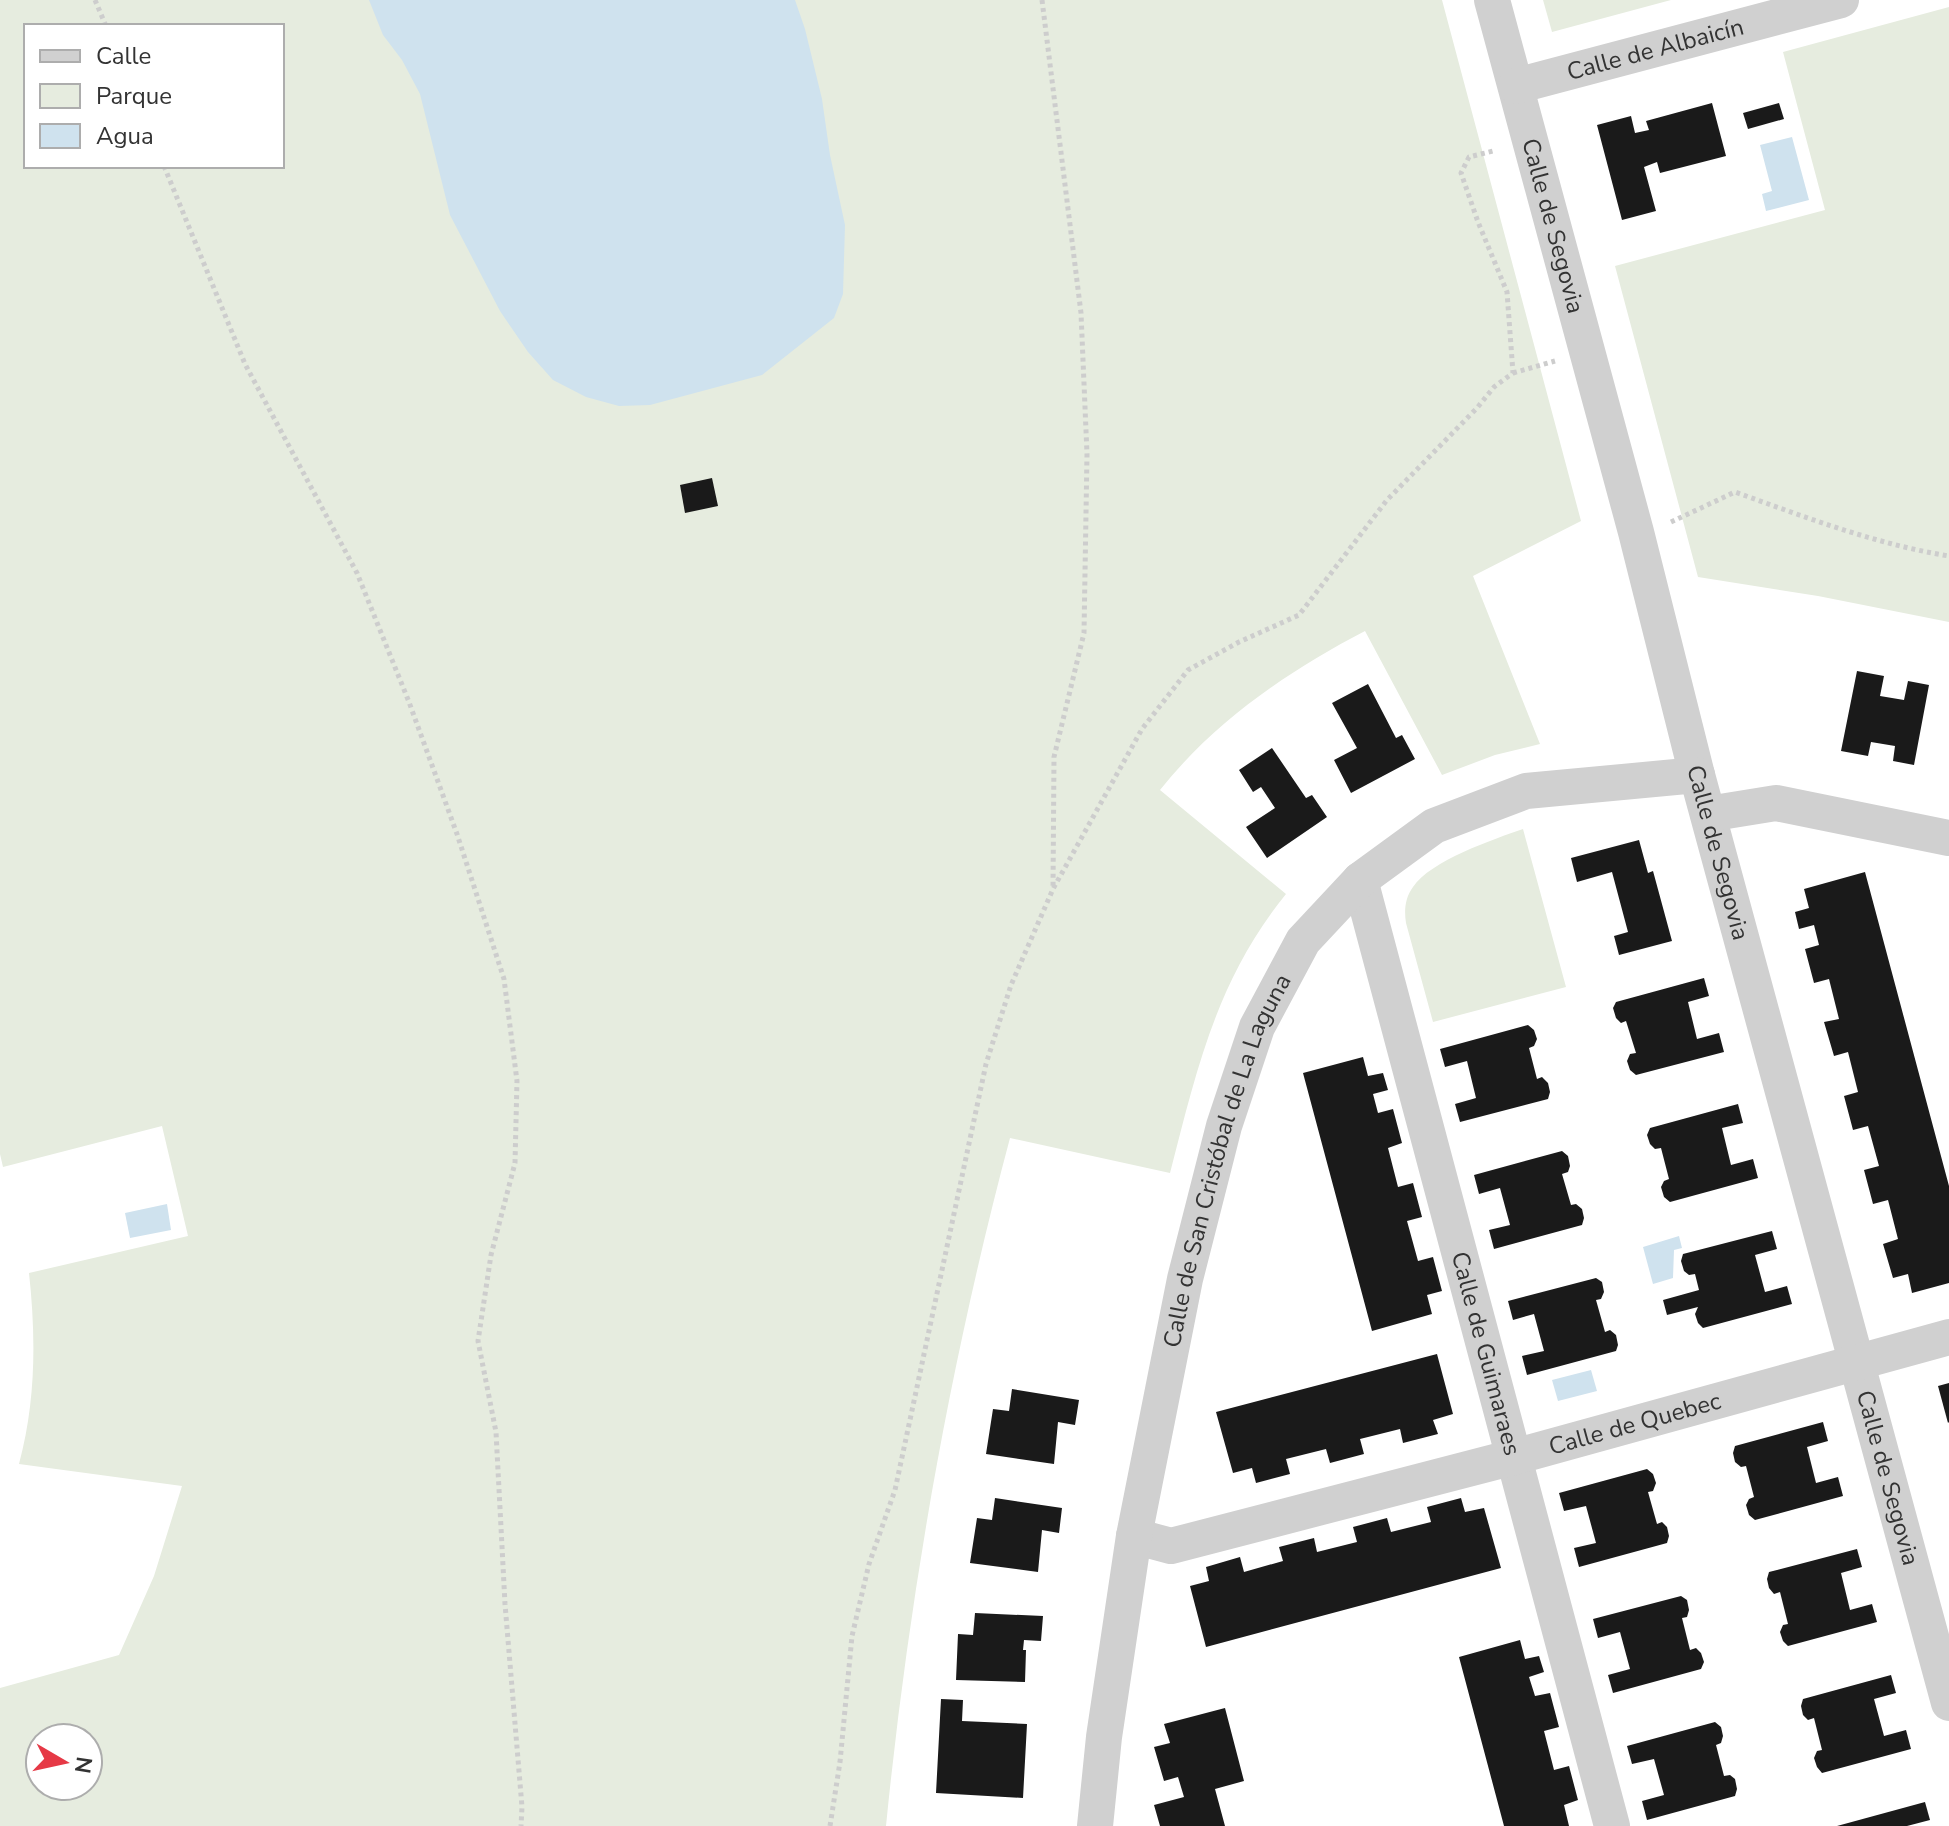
<svg xmlns="http://www.w3.org/2000/svg" width="1949" height="1826" viewBox="0 0 1949 1826" font-family="'Nunito Sans',sans-serif">
<rect width="100%" height="100%" fill="#fff"/>
<g fill="#e6ecdf" fill-rule="evenodd">
<path d="M0,0H1442L1581,521L1473,576L1540,744L1495,755L1442,775L1365,631C1288,671 1214,722 1160,790L1286,894C1216,981 1197,1069 1170,1173L1010,1138C950,1363 909,1595 886,1826H0V1688L119,1655L154,1576L182,1486L19,1464C36,1401 36,1337 29,1273L188,1236L162,1126L3,1167L0,1154ZM26,26H282V166H26ZM40,1738H88V1786H40Z"/>
<polygon points="1543,0 1671,0 1552,32"/>
<polygon points="1949,7 1949,622 1818,596 1698,577 1615,266 1825,210 1783,52"/>
<path d="M1523,829L1566,987L1433,1022L1406,923C1404,910 1405,898 1413,887C1430,861 1494,839 1523,829Z"/>
</g>
<g fill="#cfe2ee">
<polygon points="369,0 795,0 805,29 822,99 830,155 845,225 843,294 834,318 762,375 650,405 619,406 586,397 553,380 528,352 500,311 450,215 420,94 402,60 383,35"/>
<polygon points="1792,137 1809,200 1766,211 1762,194 1772,191 1760,145"/>
<polygon points="167,1204 171,1230 130,1238 125,1213"/>
<polygon points="1679,1236 1682,1248 1674,1250 1673,1278 1653,1284 1643,1247"/>
<polygon points="1591,1370 1597,1391 1558,1401 1552,1380"/>
</g>
<g fill="#1a1a1a">
<polygon points="1712,103 1726,156 1660,173 1657,162 1644,167 1656,211 1622,220 1597,125 1631,116 1635,133 1649,130 1646,121"/>
<polygon points="1779,103 1784,119 1748,129 1743,113"/>
<polygon points="712,478 718,506 685,513 680,485"/>
<polygon points="1857,671 1884,676 1880,696 1904,700 1908,681 1929,685 1914,765 1893,761 1895,746 1871,742 1868,756 1841,751"/>
<polygon points="1368,684 1396,738 1402,735 1415,759 1351,793 1334,760 1357,748 1332,703"/>
<polygon points="1272,748 1306,798 1312,795 1327,817 1267,858 1246,827 1275,808 1261,787 1253,792 1239,770"/>
<polygon points="1639,840 1648,873 1653,871 1672,941 1619,955 1614,936 1628,932 1612,872 1577,882 1571,858"/>
<polygon points="1865,872 1949,1186 1949,1283 1912,1293 1908,1274 1893,1278 1883,1244 1898,1239 1888,1200 1873,1204 1864,1170 1879,1166 1868,1126 1853,1130 1844,1096 1858,1092 1848,1052 1834,1056 1824,1022 1839,1019 1829,979 1814,983 1805,949 1819,945 1814,925 1799,929 1795,912 1809,908 1804,889"/>
<polygon points="1704,978 1709,996 1688,1002 1697,1039 1719,1033 1724,1052 1636,1075 1630,1070 1627,1061 1630,1054 1636,1053 1626,1021 1621,1023 1616,1018 1613,1008 1616,1002"/>
<polygon points="1528,1025 1534,1030 1537,1039 1534,1046 1529,1048 1537,1079 1542,1077 1548,1083 1550,1092 1548,1099 1460,1122 1455,1104 1476,1098 1467,1061 1445,1067 1440,1049"/>
<polygon points="1363,1057 1368,1076 1383,1073 1388,1090 1373,1094 1378,1113 1393,1109 1402,1143 1388,1148 1398,1187 1413,1183 1422,1217 1407,1221 1418,1261 1433,1257 1442,1291 1427,1295 1432,1314 1372,1331 1303,1073"/>
<polygon points="1738,1104 1743,1123 1722,1128 1731,1165 1753,1159 1758,1178 1670,1202 1664,1197 1661,1187 1664,1181 1669,1179 1661,1148 1655,1149 1650,1144 1647,1135 1650,1128"/>
<polygon points="1562,1151 1568,1156 1570,1166 1568,1172 1562,1174 1571,1205 1576,1204 1582,1209 1584,1218 1582,1225 1494,1249 1489,1230 1510,1225 1500,1188 1479,1194 1474,1175"/>
<polygon points="1772,1231 1777,1249 1755,1255 1765,1292 1787,1286 1792,1304 1703,1328 1698,1323 1695,1314 1698,1307 1667,1315 1663,1300 1699,1290 1695,1274 1689,1275 1684,1271 1681,1261 1683,1254"/>
<polygon points="1596,1278 1602,1282 1604,1292 1601,1299 1596,1300 1605,1332 1610,1330 1616,1335 1618,1345 1616,1351 1527,1375 1522,1356 1544,1351 1534,1314 1513,1320 1508,1301"/>
<polygon points="1437,1354 1453,1414 1433,1420 1438,1434 1403,1443 1400,1429 1360,1439 1364,1454 1330,1463 1326,1449 1286,1459 1290,1474 1256,1483 1252,1468 1233,1473 1216,1412"/>
<polygon points="1949,1383 1949,1422 1948,1423 1938,1386"/>
<polygon points="1012,1389 1079,1400 1075,1425 1058,1422 1054,1464 986,1454 993,1409 1009,1411"/>
<polygon points="1823,1422 1828,1441 1807,1447 1816,1483 1838,1477 1843,1496 1755,1520 1749,1515 1746,1505 1749,1499 1754,1497 1746,1466 1741,1467 1735,1462 1733,1453 1735,1446"/>
<polygon points="1647,1469 1653,1474 1656,1483 1653,1491 1648,1492 1657,1524 1662,1522 1667,1527 1669,1536 1667,1543 1579,1567 1574,1548 1596,1543 1586,1506 1564,1511 1559,1493"/>
<polygon points="995,1498 1062,1508 1059,1533 1042,1530 1038,1572 970,1563 977,1518 992,1520"/>
<polygon points="1461,1498 1465,1512 1484,1508 1501,1568 1206,1647 1190,1586 1209,1581 1206,1567 1240,1557 1244,1572 1283,1561 1279,1547 1314,1538 1317,1552 1357,1542 1353,1527 1387,1518 1391,1532 1431,1522 1427,1507"/>
<polygon points="1857,1549 1862,1567 1841,1573 1850,1610 1872,1604 1877,1622 1788,1646 1783,1641 1780,1632 1783,1625 1788,1624 1780,1592 1774,1594 1769,1588 1767,1579 1769,1572"/>
<polygon points="1681,1596 1687,1600 1689,1610 1687,1617 1682,1618 1690,1650 1696,1648 1701,1653 1704,1662 1701,1669 1613,1693 1608,1675 1630,1669 1620,1632 1598,1638 1593,1619"/>
<polygon points="975,1613 1043,1616 1041,1641 1024,1640 1023,1650 1026,1650 1025,1682 956,1680 958,1634 973,1635"/>
<polygon points="1520,1640 1525,1659 1539,1656 1544,1672 1529,1677 1535,1696 1550,1693 1559,1727 1544,1731 1554,1770 1569,1766 1578,1800 1564,1805 1569,1826 1504,1826 1459,1657"/>
<polygon points="1891,1675 1896,1693 1874,1699 1884,1736 1906,1730 1911,1749 1822,1773 1817,1767 1814,1758 1817,1751 1822,1750 1814,1718 1808,1720 1803,1715 1801,1706 1803,1699"/>
<polygon points="941,1699 963,1700 962,1721 1027,1724 1023,1798 936,1793"/>
<polygon points="1225,1708 1244,1781 1215,1789 1225,1826 1160,1826 1154,1805 1184,1797 1178,1777 1164,1781 1154,1747 1170,1743 1164,1724"/>
<polygon points="1715,1722 1721,1727 1723,1736 1721,1743 1716,1745 1724,1776 1730,1775 1735,1779 1737,1789 1735,1796 1647,1820 1642,1801 1664,1795 1654,1759 1632,1764 1627,1746"/>
<polygon points="1925,1802 1930,1820 1907,1826 1837,1826"/>
</g>
<g fill="none" stroke-linecap="round" stroke-linejoin="round">
<g stroke="#cdcdcd" stroke-width="5" stroke-dasharray="4 4" stroke-linecap="butt">
<polyline points="95,0 106,26"/>
<polyline points="1042,0 1081,313 1087,454 1084,633 1054,757 1053,888"/>
<polyline points="164,166 245,364 357,573 409,702 457,834 504,979 517,1081 515,1163 491,1255 478,1341 496,1432 505,1604 522,1807 521,1826"/>
<polyline points="1513,373 1555,361"/>
<path d="M1671,522L1735,492C1805,517 1875,544 1949,556"/>
<polyline points="830,1826 840,1762 852,1636 869,1564 895,1490 986,1064 1011,985 1053,889 1142,729 1188,670 1239,642 1299,615 1387,500 1477,408 1494,387 1513,373 1507,292 1478,222 1461,173 1469,157 1493,151"/>
</g>
<g stroke="#d0d0d0" stroke-width="36">
<path id="s1" d="M1492,0L1636,532L1697,775L1949,1703"/>
<path id="s2" d="M1516,86L1841,0"/>
<polyline points="1708,814 1776,803 1949,838"/>
<path id="s3" d="M1360,880L1612,1826"/>
<path id="s4" d="M1134,1536L1171,1546L1514,1457L1949,1337"/>
<path id="s5" d="M1095,1826L1104,1737L1134,1536L1185,1279L1224,1126L1257,1027L1303,941L1360,880L1434,826L1526,791L1697,775"/>
</g>
</g>
<g text-anchor="middle" dominant-baseline="central" stroke-width="8" stroke-linejoin="round" paint-order="stroke">
<g font-size="24" fill="#333" stroke="#fff">
<text stroke="none"><textPath href="#s2" startOffset="144">Calle de Albaicín</textPath></text>
<text stroke="none"><textPath href="#s1" startOffset="234">Calle de Segovia</textPath></text>
<text stroke="none"><textPath href="#s1" startOffset="882">Calle de Segovia</textPath></text>
<text stroke="none"><textPath href="#s5" startOffset="680">Calle de San Cristóbal de La Laguna</textPath></text>
<text stroke="none"><textPath href="#s3" startOffset="490">Calle de Guimaraes</textPath></text>
<text stroke="none"><textPath href="#s4" startOffset="518">Calle de Quebec</textPath></text>
<text stroke="none"><textPath href="#s1" startOffset="1530">Calle de Segovia</textPath></text>
</g>
</g>
<rect x="24" y="24" width="260" height="144" fill="#ffffff" stroke="#adadad" stroke-width="2"/>
<rect x="40" y="50" width="40" height="12" fill="#d0d0d0" stroke="#adadad" stroke-width="2"/>
<text x="96" y="64" font-size="24" fill="#333333">Calle</text>
<rect x="40" y="84" width="40" height="24" fill="#e6ecdf" stroke="#adadad" stroke-width="2"/>
<text x="96" y="104" font-size="24" fill="#333333">Parque</text>
<rect x="40" y="124" width="40" height="24" fill="#cfe2ee" stroke="#adadad" stroke-width="2"/>
<text x="96" y="144" font-size="24" fill="#333333">Agua</text>
<g transform="translate(64 1762) rotate(99)"><circle r="38" fill="#ffffff" stroke="#adadad" stroke-width="2"/>
<path d="M0-6L14 30L0 20L-14 30Z" fill="#e63946"/>
<text y="-12" font-size="22" font-weight="bold" text-anchor="middle" fill="#333333">N</text>
</g>
</svg>
